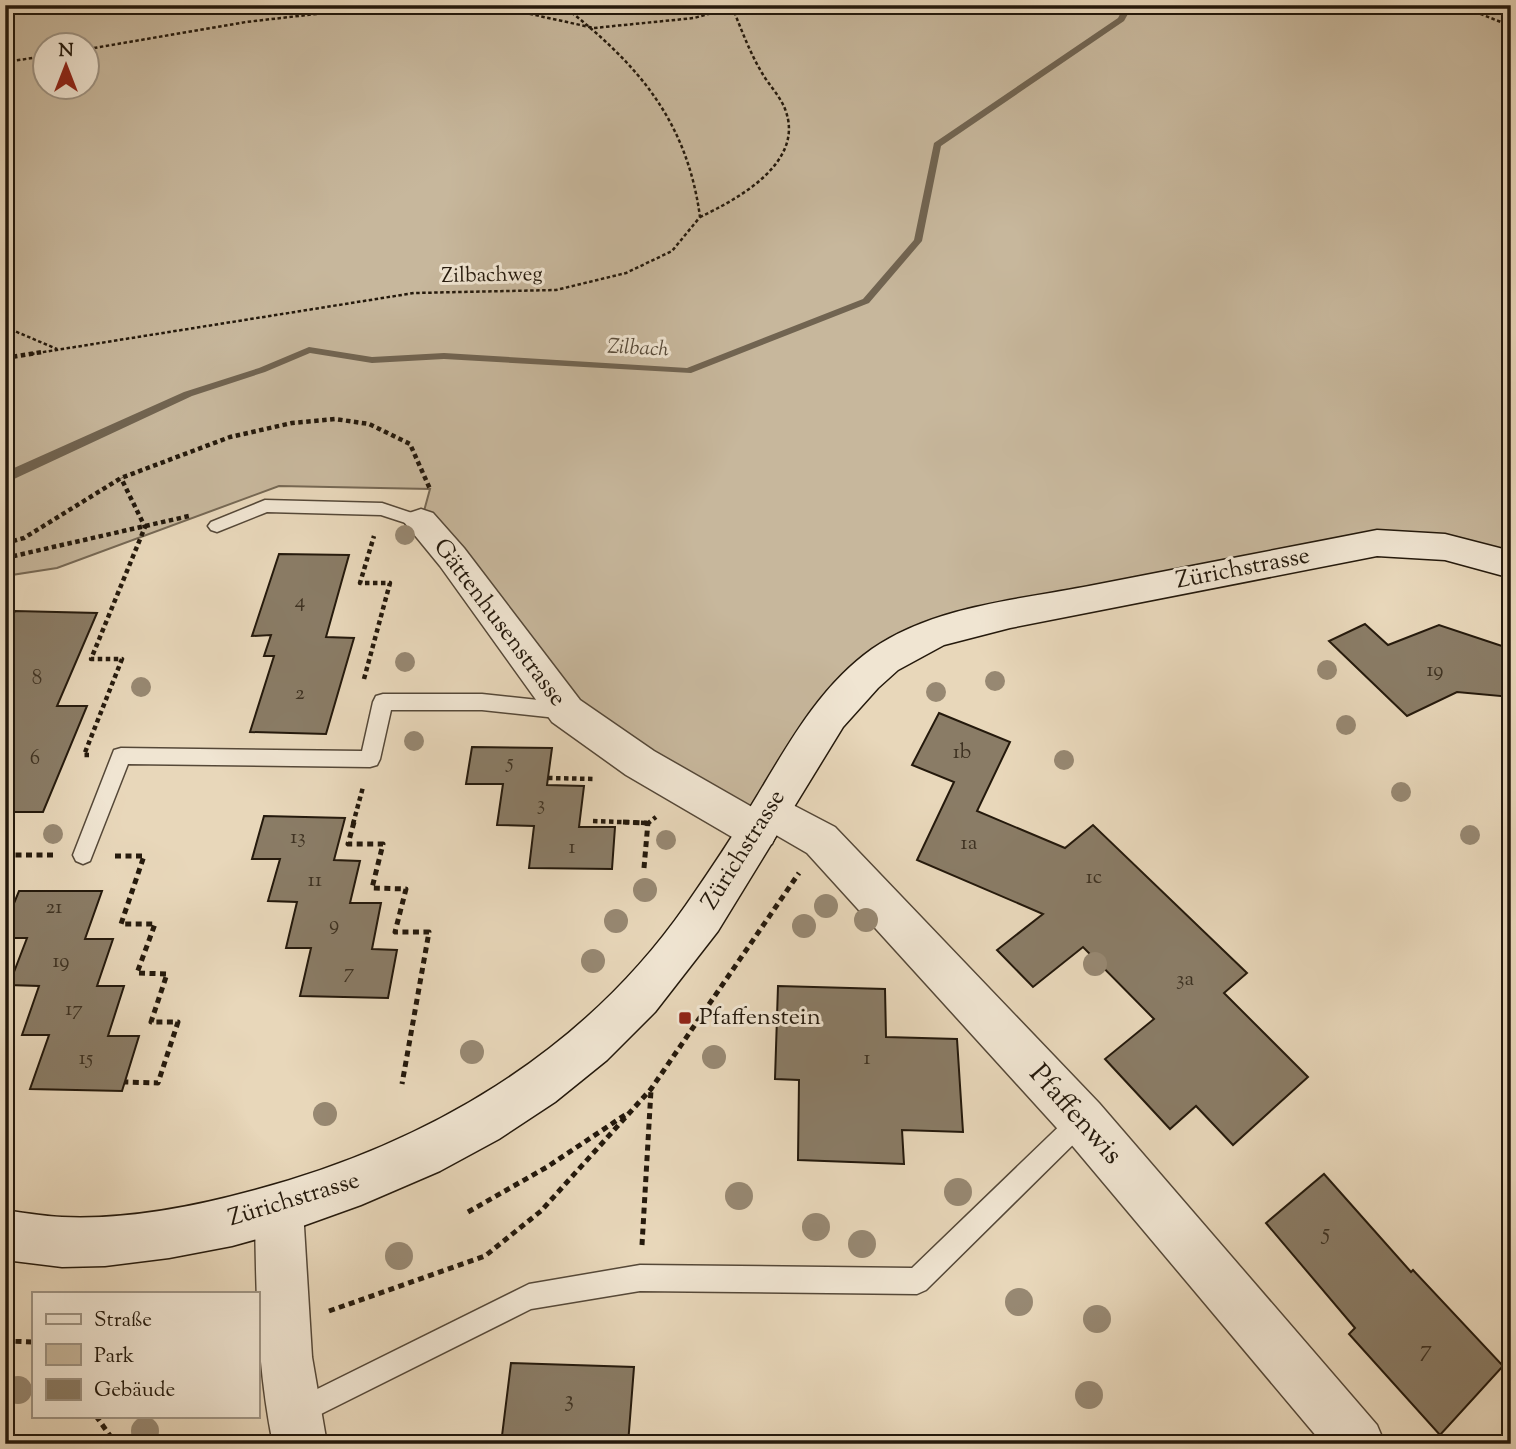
<svg xmlns="http://www.w3.org/2000/svg" width="1516" height="1449" viewBox="0 0 1516 1449" font-family="'Sorts Mill Goudy',serif">
<rect width="100%" height="100%" fill="#e8d7ba"/>
<filter id="stains"><feTurbulence type="fractalNoise" baseFrequency=".00286" numOctaves="4"/><feColorMatrix values="0 0 0 0 .2 0 0 0 0 .09 0 0 0 0 .02 0 0 0 .5 -.17"/></filter>
<radialGradient id="worn" r=".72"><stop offset=".6" stop-color="#630" stop-opacity="0"/><stop offset="1" stop-color="#630" stop-opacity=".3"/></radialGradient>
<path fill="#c7b79c" stroke="#766854" stroke-width="2" fill-rule="evenodd" d="M5,5H1511V565L1426,543L907,646L758,831L566,711L421,522L430,489L279,486L57,568L5,576ZM46,46H88V88H46Z"/>
<g fill="none" stroke-linecap="round" stroke-linejoin="round">
<polygon fill="#716451" fill-rule="evenodd" points="1125,5 1133,5 1124,21 941,146 922,241 869,303 691,373 444,359 372,363 310,353 265,372 192,396 14,479 5,480 5,472 184,392 259,368 309,347 372,357 444,353 687,368 863,299 914,240 934,143 1118,18"/>
</g>
<g fill="#8a7c66" stroke="#24190c" stroke-width="2">
<polygon points="279,554 349,555 326,637 354,638 326,734 250,732 274,656 264,656 271,635 252,636"/>
<polygon points="15,611 97,613 57,706 87,706 43,812 5,812 5,631"/>
<polygon points="1365,624 1388,645 1439,625 1511,649 1511,697 1457,692 1407,716 1329,641"/>
<polygon points="939,713 1010,742 977,811 1065,848 1093,825 1247,973 1224,993 1308,1077 1233,1145 1196,1106 1170,1129 1105,1059 1154,1019 1083,947 1033,987 997,950 1043,914 917,860 954,782 912,765"/>
<polygon points="472,747 552,748 547,785 584,786 579,827 615,827 612,869 529,868 534,826 497,825 503,784 466,784"/>
<polygon points="264,816 345,818 334,860 360,861 350,903 381,903 372,949 397,950 388,998 300,996 311,948 286,948 297,902 268,901 280,859 252,859"/>
<polygon points="19,891 102,891 85,939 113,939 97,986 124,986 108,1036 139,1036 122,1091 30,1089 49,1035 22,1035 39,986 9,985 27,938 5,938 5,925"/>
<polygon points="778,986 885,989 886,1037 957,1039 963,1132 902,1130 904,1164 798,1160 799,1080 775,1079"/>
<polygon points="1324,1174 1411,1272 1413,1270 1503,1366 1440,1435 1349,1334 1355,1328 1266,1223"/>
<polygon points="511,1363 634,1367 628,1444 501,1444"/>
</g>
<g fill="none" stroke-linecap="round" stroke-linejoin="round">
<defs>
<g id="lane">
<polygon points="265,500 382,503 427,518 430,522 421,528 381,515 267,512 217,532 211,530 208,526 211,522"/>
<polygon points="383,694 482,694 566,703 573,705 576,711 573,717 566,719 482,710 391,710 380,759 377,765 370,767 128,764 90,861 83,864 76,861 73,855 114,750 121,748 362,751 373,702 376,696"/>
<polygon points="1082,1108 1090,1112 1094,1120 1090,1128 926,1290 917,1294 640,1291 531,1309 305,1422 296,1426 287,1422 283,1413 287,1404 529,1284 640,1265 912,1268 1074,1112"/>
</g>
<g id="street">
<polygon points="421,509 433,513 464,548 580,700 654,751 752,807 756,799 770,793 835,827 1099,1103 1377,1425 1385,1444 1323,1444 1065,1137 807,853 776,835 772,844 758,849 744,844 626,775 552,722 440,566 404,522 409,513"/>
<path d="M279,1186L296,1193L303,1210L312,1357L327,1444H273C257,1366 256,1289 255,1210L262,1193Z"/>
</g>
<path id="secondary" d="M1377,530L1445,534L1511,551V578L1445,560L1377,556L1010,628L944,645L898,670L878,688L843,727L718,931L655,1012L607,1060L555,1102L499,1139L440,1171L361,1205L297,1228L232,1246L169,1258L105,1266L62,1267L5,1260V1210C24,1213 43,1216 62,1217C126,1220 193,1207 255,1190C427,1144 583,1053 686,905C711,869 735,833 757,796C789,743 820,686 872,649C934,606 1017,600 1089,586C1185,567 1281,549 1377,530Z"/>
</defs>
<use href="#lane" stroke="#554838" stroke-width="3"/>
<use href="#street" stroke="#554838" stroke-width="3"/>
<use href="#secondary" stroke="#24190c" stroke-width="3"/>
<g stroke="#24190c" stroke-width="2.5" stroke-dasharray="3.5 2.5" stroke-linecap="butt">
<polyline points="1458,5 1511,26"/>
<polyline points="512,10 594,28 694,18 741,5"/>
<polyline points="88,49 246,22 342,11 513,10"/>
<polyline points="5,62 46,56"/>
<path d="M700,217C738,199 806,162 785,109C780,96 769,85 762,73C750,53 742,31 733,9"/>
<polyline points="5,327 57,349"/>
<path d="M31,354L414,293L556,290L626,273L672,251L700,217C687,120 637,63 562,5"/>
</g>
<g stroke="#24190c" stroke-width="4.5" stroke-dasharray="4.5 3.5" stroke-linecap="butt">
<polyline points="5,358 42,352"/>
<polyline points="5,543 24,538 121,478 230,437 292,423 335,419 369,424 410,444 430,489"/>
<polyline points="5,558 189,516"/>
<polyline points="364,679 390,583 360,583 374,536"/>
<polyline points="89,755 84,755 122,659 91,659 145,527 121,478"/>
<polyline points="548,778 594,779"/>
<polyline points="593,821 647,823"/>
<polyline points="353,824 363,787"/>
<polyline points="647,824 656,817"/>
</g>
<g stroke="#24190c" stroke-width="5" stroke-dasharray="6 4.5" stroke-linecap="butt">
<polyline points="354,822 348,844 383,844 372,888 406,889 395,932 429,932 402,1084"/>
<polyline points="623,822 647,823"/>
<polyline points="5,855 53,855"/>
<polyline points="115,856 144,856 121,924 155,924 137,973 167,974 151,1022 178,1022 158,1083 125,1082"/>
<polyline points="644,868 648,822"/>
<polyline points="468,1212 547,1167 625,1115"/>
<polyline points="642,1245 651,1090"/>
<polyline points="329,1311 485,1256 541,1211 651,1089 799,873"/>
<polyline points="5,1341 33,1342"/>
<polyline points="96,1416 116,1444"/>
<polyline points="5,1437 111,1437"/>
</g>
<use href="#lane" fill="#f0e5d2" fill-rule="evenodd"/>
<use href="#street" fill="#f0e5d2" fill-rule="evenodd"/>
<use href="#secondary" fill="#f0e5d2" fill-rule="evenodd"/>
</g>
<g fill="#978872">
<circle cx="405" cy="535" r="10"/>
<circle cx="405" cy="662" r="10"/>
<circle cx="1327" cy="670" r="10"/>
<circle cx="995" cy="681" r="10"/>
<circle cx="141" cy="687" r="10"/>
<circle cx="936" cy="692" r="10"/>
<circle cx="1346" cy="725" r="10"/>
<circle cx="414" cy="741" r="10"/>
<circle cx="1064" cy="760" r="10"/>
<circle cx="1401" cy="792" r="10"/>
<circle cx="53" cy="834" r="10"/>
<circle cx="1470" cy="835" r="10"/>
<circle cx="666" cy="840" r="10"/>
<circle cx="645" cy="890" r="12"/>
<circle cx="826" cy="906" r="12"/>
<circle cx="866" cy="920" r="12"/>
<circle cx="616" cy="921" r="12"/>
<circle cx="804" cy="926" r="12"/>
<circle cx="593" cy="961" r="12"/>
<circle cx="1095" cy="964" r="12"/>
<circle cx="472" cy="1052" r="12"/>
<circle cx="714" cy="1057" r="12"/>
<circle cx="325" cy="1114" r="12"/>
<circle cx="958" cy="1192" r="14"/>
<circle cx="739" cy="1196" r="14"/>
<circle cx="816" cy="1227" r="14"/>
<circle cx="862" cy="1244" r="14"/>
<circle cx="399" cy="1256" r="14"/>
<circle cx="1019" cy="1302" r="14"/>
<circle cx="1097" cy="1319" r="14"/>
<circle cx="18" cy="1390" r="14"/>
<circle cx="1089" cy="1395" r="14"/>
<circle cx="145" cy="1431" r="14"/>
</g>
<rect fill="#8f2418" stroke="#f0e5d2" stroke-width="2.5" x="678" y="1011" width="14" height="14" rx="3.5"/>
<g text-anchor="middle" dominant-baseline="central" stroke-width="6" stroke-linejoin="round" paint-order="stroke">
<g font-size="21" fill="#24190c" stroke="#f0e5d2">
<text transform="translate(492 276) rotate(-1)">Zilbachweg</text>
</g>
<g font-size="21" font-style="italic" fill="#584b3a" stroke="#f0e5d2">
<text transform="translate(638 349) rotate(3)">Zilbach</text>
</g>
<g font-size="21" fill="#3e3222">
<text x="300" y="602">4</text>
<text x="1435" y="671">19</text>
<text x="37" y="679">8</text>
<text x="300" y="694">2</text>
<text x="962" y="753">1b</text>
<text x="35" y="759">6</text>
<text x="510" y="763">5</text>
<text x="541" y="805">3</text>
<text x="298" y="838">13</text>
<text x="969" y="844">1a</text>
<text x="572" y="848">1</text>
<text x="1094" y="878">1c</text>
<text x="315" y="881">11</text>
<text x="54" y="908">21</text>
<text x="334" y="925">9</text>
<text x="61" y="962">19</text>
<text x="349" y="973">7</text>
<text x="1185" y="980">3a</text>
<text x="74" y="1010">17</text>
<text x="86" y="1059">15</text>
<text x="867" y="1059">1</text>
</g>
<g font-size="24" fill="#24190c" stroke="#f0e5d2">
<text transform="translate(1243 569) rotate(-11)">Zürichstrasse</text>
<text transform="translate(499 623) rotate(53)">Gättenhusenstrasse</text>
<text transform="translate(744 850) rotate(-58)">Zürichstrasse</text>
<text transform="translate(294 1200) rotate(-17)">Zürichstrasse</text>
</g>
<g font-size="24" fill="#24190c" stroke="#f0e5d2" text-anchor="start">
<text x="699" y="1018">Pfaffenstein</text>
</g>
<g font-size="24" fill="#3e3222">
<text x="1326" y="1233">5</text>
<text x="1426" y="1350">7</text>
<text x="569" y="1400">3</text>
</g>
<g font-size="28" fill="#24190c" stroke="#f0e5d2">
<text transform="translate(1075 1115) rotate(48)">Pfaffenwis</text>
</g>
</g>
<rect width="1516" height="1449" fill="none" stroke="#e8d7ba" stroke-width="28"/>
<rect x="7" y="7" width="1502" height="1435" fill="none" stroke="#24190c" stroke-width="3.5"/>
<rect x="14" y="14" width="1488" height="1421" fill="none" stroke="#24190c" stroke-width="2"/>
<rect x="32" y="1292" width="228" height="126" fill="#f0e5d2" stroke="#9e9383" stroke-width="2"/>
<rect x="46" y="1314" width="35" height="10" fill="#f0e5d2" stroke="#9e9383" stroke-width="2"/>
<text x="94" y="1326" font-size="21" fill="#24190c">Straße</text>
<rect x="46" y="1344" width="35" height="21" fill="#c7b79c" stroke="#9e9383" stroke-width="2"/>
<text x="94" y="1362" font-size="21" fill="#24190c">Park</text>
<rect x="46" y="1379" width="35" height="21" fill="#8a7c66" stroke="#9e9383" stroke-width="2"/>
<text x="94" y="1396" font-size="21" fill="#24190c">Gebäude</text>
<g transform="translate(66 66)"><circle r="33" fill="#f0e5d2" stroke="#9e9383" stroke-width="2"/>
<path d="M0-5L12 26L0 18L-12 26Z" fill="#8f2418"/>
<text y="-10" font-size="19" font-weight="bold" text-anchor="middle" fill="#24190c">N</text>
</g>
<rect width="100%" height="100%" filter="url(#stains)"/>
<rect width="100%" height="100%" fill="url(#worn)"/>
</svg>
